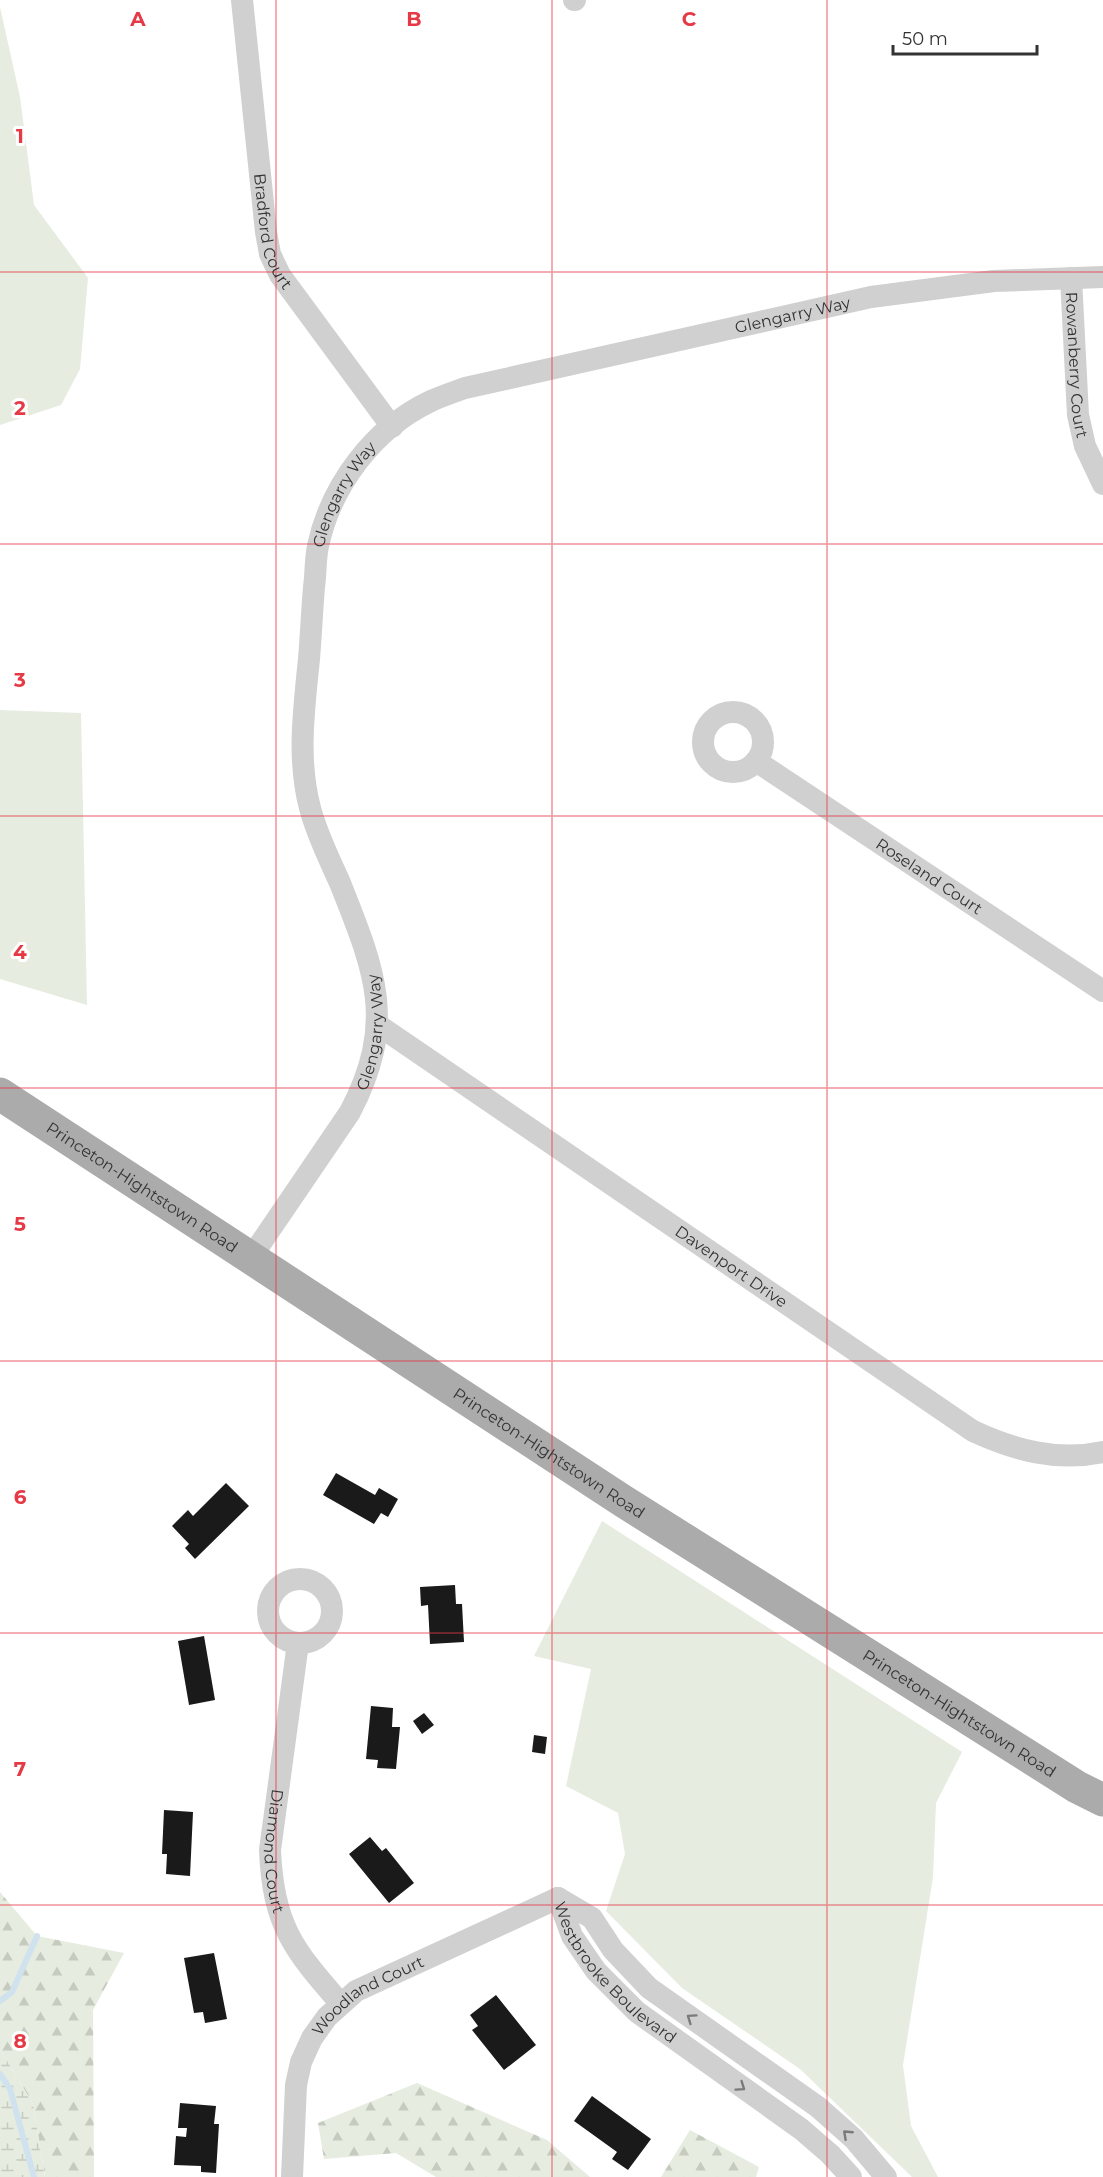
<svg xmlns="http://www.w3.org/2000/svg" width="1103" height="2177" viewBox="0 0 1103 2177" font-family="Montserrat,sans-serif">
<defs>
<pattern id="forest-firs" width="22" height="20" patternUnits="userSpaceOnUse" patternTransform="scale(1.5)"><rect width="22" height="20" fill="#e6ecdf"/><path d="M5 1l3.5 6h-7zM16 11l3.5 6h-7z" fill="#c6cbc0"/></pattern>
<pattern id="wetland-marsh" width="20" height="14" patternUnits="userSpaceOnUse" patternTransform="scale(1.5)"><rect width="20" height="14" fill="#e6ecdf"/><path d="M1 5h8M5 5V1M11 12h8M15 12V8" fill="none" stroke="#c6cbc0"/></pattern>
</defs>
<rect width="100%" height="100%" fill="#fff"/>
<g fill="#e6ecdf">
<polygon points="0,7 20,97 34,205 88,278 80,369 61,405 0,425"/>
<polygon points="0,710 81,713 87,1005 0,979"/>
<polygon points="602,1521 962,1752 936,1803 933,1877 903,2065 911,2126 938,2177 912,2177 800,2069 682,1988 606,1911 625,1854 618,1813 566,1786 591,1669 534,1656"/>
</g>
<g fill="url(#forest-firs)">
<polygon points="0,1892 37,1936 124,1953 93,2010 94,2177 45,2177 33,2104 0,2049"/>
<polygon points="417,2083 547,2140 590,2177 436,2177 396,2153 324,2159 318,2123"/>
<polygon points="690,2130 759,2167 756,2177 661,2177"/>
</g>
<polygon fill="url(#wetland-marsh)" points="0,2049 33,2104 45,2177 0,2177"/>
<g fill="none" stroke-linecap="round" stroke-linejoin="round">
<g stroke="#cfe2ee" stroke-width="6">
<polyline points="0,2001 12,1992 37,1936"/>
<polyline points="0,2074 10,2089 34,2177"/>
</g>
</g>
<g fill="#1a1a1a">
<polygon points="336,1473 375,1495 379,1488 398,1499 388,1517 381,1513 374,1524 323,1495"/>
<polygon points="226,1483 249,1506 195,1559 185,1548 189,1544 172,1526 188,1510 193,1516"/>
<polygon points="455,1585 456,1604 462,1604 464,1642 430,1644 428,1605 421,1606 420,1587"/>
<polygon points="204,1636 215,1700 189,1705 178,1641"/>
<polygon points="371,1706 393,1708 392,1727 400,1727 396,1769 377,1768 378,1760 366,1759"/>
<polygon points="424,1713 434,1725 422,1734 413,1721"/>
<polygon points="534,1735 547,1737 545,1754 532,1752"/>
<polygon points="164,1810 193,1812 190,1876 166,1874 167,1854 162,1854"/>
<polygon points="370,1837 382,1851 386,1848 414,1883 389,1903 349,1854"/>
<polygon points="214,1953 227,2019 205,2023 203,2012 194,2013 184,1958"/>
<polygon points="496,1995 536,2045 504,2070 472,2030 478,2026 470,2015"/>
<polygon points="592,2096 651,2139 628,2170 612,2159 617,2152 574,2121"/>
<polygon points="180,2103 216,2106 214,2124 219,2124 216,2173 201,2172 201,2166 174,2165 176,2136 186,2137 187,2128 178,2128"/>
</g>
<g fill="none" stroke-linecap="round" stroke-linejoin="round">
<g stroke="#d0d0d0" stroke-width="22">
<path id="s1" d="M242,0L266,232L270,254L280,275L392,427"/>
<polyline points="574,0 575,0"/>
<path id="s2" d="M1071,278L1078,415L1085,446L1103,484"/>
<circle cx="733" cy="742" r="30"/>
<path id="s3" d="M756,761L1103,991"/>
<path id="s4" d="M378,1025L973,1431C1014,1450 1057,1462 1103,1452"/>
<path id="s5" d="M252,1256L350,1112C397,1022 375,971 340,883C329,858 317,835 310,808C297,759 304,709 309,659C311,635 312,611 314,587C316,574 315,560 318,546C331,485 374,428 431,401C442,396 454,392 465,388L871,297L994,281L1103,277"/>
<circle cx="300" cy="1611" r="32"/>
<path id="s6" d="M298,1643L270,1850C273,1925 293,1949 340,2003"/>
<polyline points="558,1898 592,1918 613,1950 649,1988 818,2107 854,2139 886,2177"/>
<path id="s7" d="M558,1898L572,1936L596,1971L637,2012L801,2129L830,2154L851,2177"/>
<path id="s8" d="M292,2177L296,2085L301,2062L312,2038L327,2017L356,1991L558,1898"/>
</g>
<path stroke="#ababab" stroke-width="33" id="s9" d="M0,1094L623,1501L1077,1787L1103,1800"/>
</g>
<defs><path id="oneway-chevron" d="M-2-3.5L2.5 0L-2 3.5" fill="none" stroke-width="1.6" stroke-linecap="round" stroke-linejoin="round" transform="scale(1.5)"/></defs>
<g stroke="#7a7a7a">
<use href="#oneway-chevron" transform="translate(691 2018) rotate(-145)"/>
<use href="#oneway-chevron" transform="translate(741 2087) rotate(35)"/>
<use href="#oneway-chevron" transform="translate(847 2134) rotate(-137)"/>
</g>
<path fill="none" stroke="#e63946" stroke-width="1.5" stroke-opacity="0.55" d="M276,0V2177M552,0V2177M827,0V2177M0,272H1103M0,544H1103M0,816H1103M0,1088H1103M0,1361H1103M0,1633H1103M0,1905H1103"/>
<g text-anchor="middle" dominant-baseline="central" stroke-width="6" stroke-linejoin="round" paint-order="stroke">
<g font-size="16" fill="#333" stroke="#fff">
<text stroke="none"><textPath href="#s1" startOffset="234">Bradford Court</textPath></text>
<text stroke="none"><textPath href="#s5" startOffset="1320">Glengarry Way</textPath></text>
<text stroke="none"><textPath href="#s2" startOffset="87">Rowanberry Court</textPath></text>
<text stroke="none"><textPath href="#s5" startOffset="816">Glengarry Way</textPath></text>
<text stroke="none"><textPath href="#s3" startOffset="208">Roseland Court</textPath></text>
<text stroke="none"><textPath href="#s5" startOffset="258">Glengarry Way</textPath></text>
<text stroke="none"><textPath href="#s9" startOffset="170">Princeton-Hightstown Road</textPath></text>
<text stroke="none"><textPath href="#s4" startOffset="428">Davenport Drive</textPath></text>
<text stroke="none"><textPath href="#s9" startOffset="656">Princeton-Hightstown Road</textPath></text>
<text stroke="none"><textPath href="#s9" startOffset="1142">Princeton-Hightstown Road</textPath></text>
<text stroke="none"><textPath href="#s6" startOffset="210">Diamond Court</textPath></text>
<text stroke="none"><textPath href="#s7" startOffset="96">Westbrooke Boulevard</textPath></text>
<text stroke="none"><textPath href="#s8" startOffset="214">Woodland Court</textPath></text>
</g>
</g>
<g font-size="20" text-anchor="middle" font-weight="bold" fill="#e63946" stroke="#fff" stroke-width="6" stroke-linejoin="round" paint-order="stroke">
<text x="138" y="26">A</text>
<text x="414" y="26">B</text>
<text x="689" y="26">C</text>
<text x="20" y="143">1</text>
<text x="20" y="415">2</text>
<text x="20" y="687">3</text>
<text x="20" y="959">4</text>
<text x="20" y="1231">5</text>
<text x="20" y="1504">6</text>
<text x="20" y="1776">7</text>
<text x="20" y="2048">8</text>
</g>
<path d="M893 45v9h144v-9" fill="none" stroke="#333333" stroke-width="3"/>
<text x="902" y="45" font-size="18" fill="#333333" stroke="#ffffff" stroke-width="4.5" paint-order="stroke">50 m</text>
</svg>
